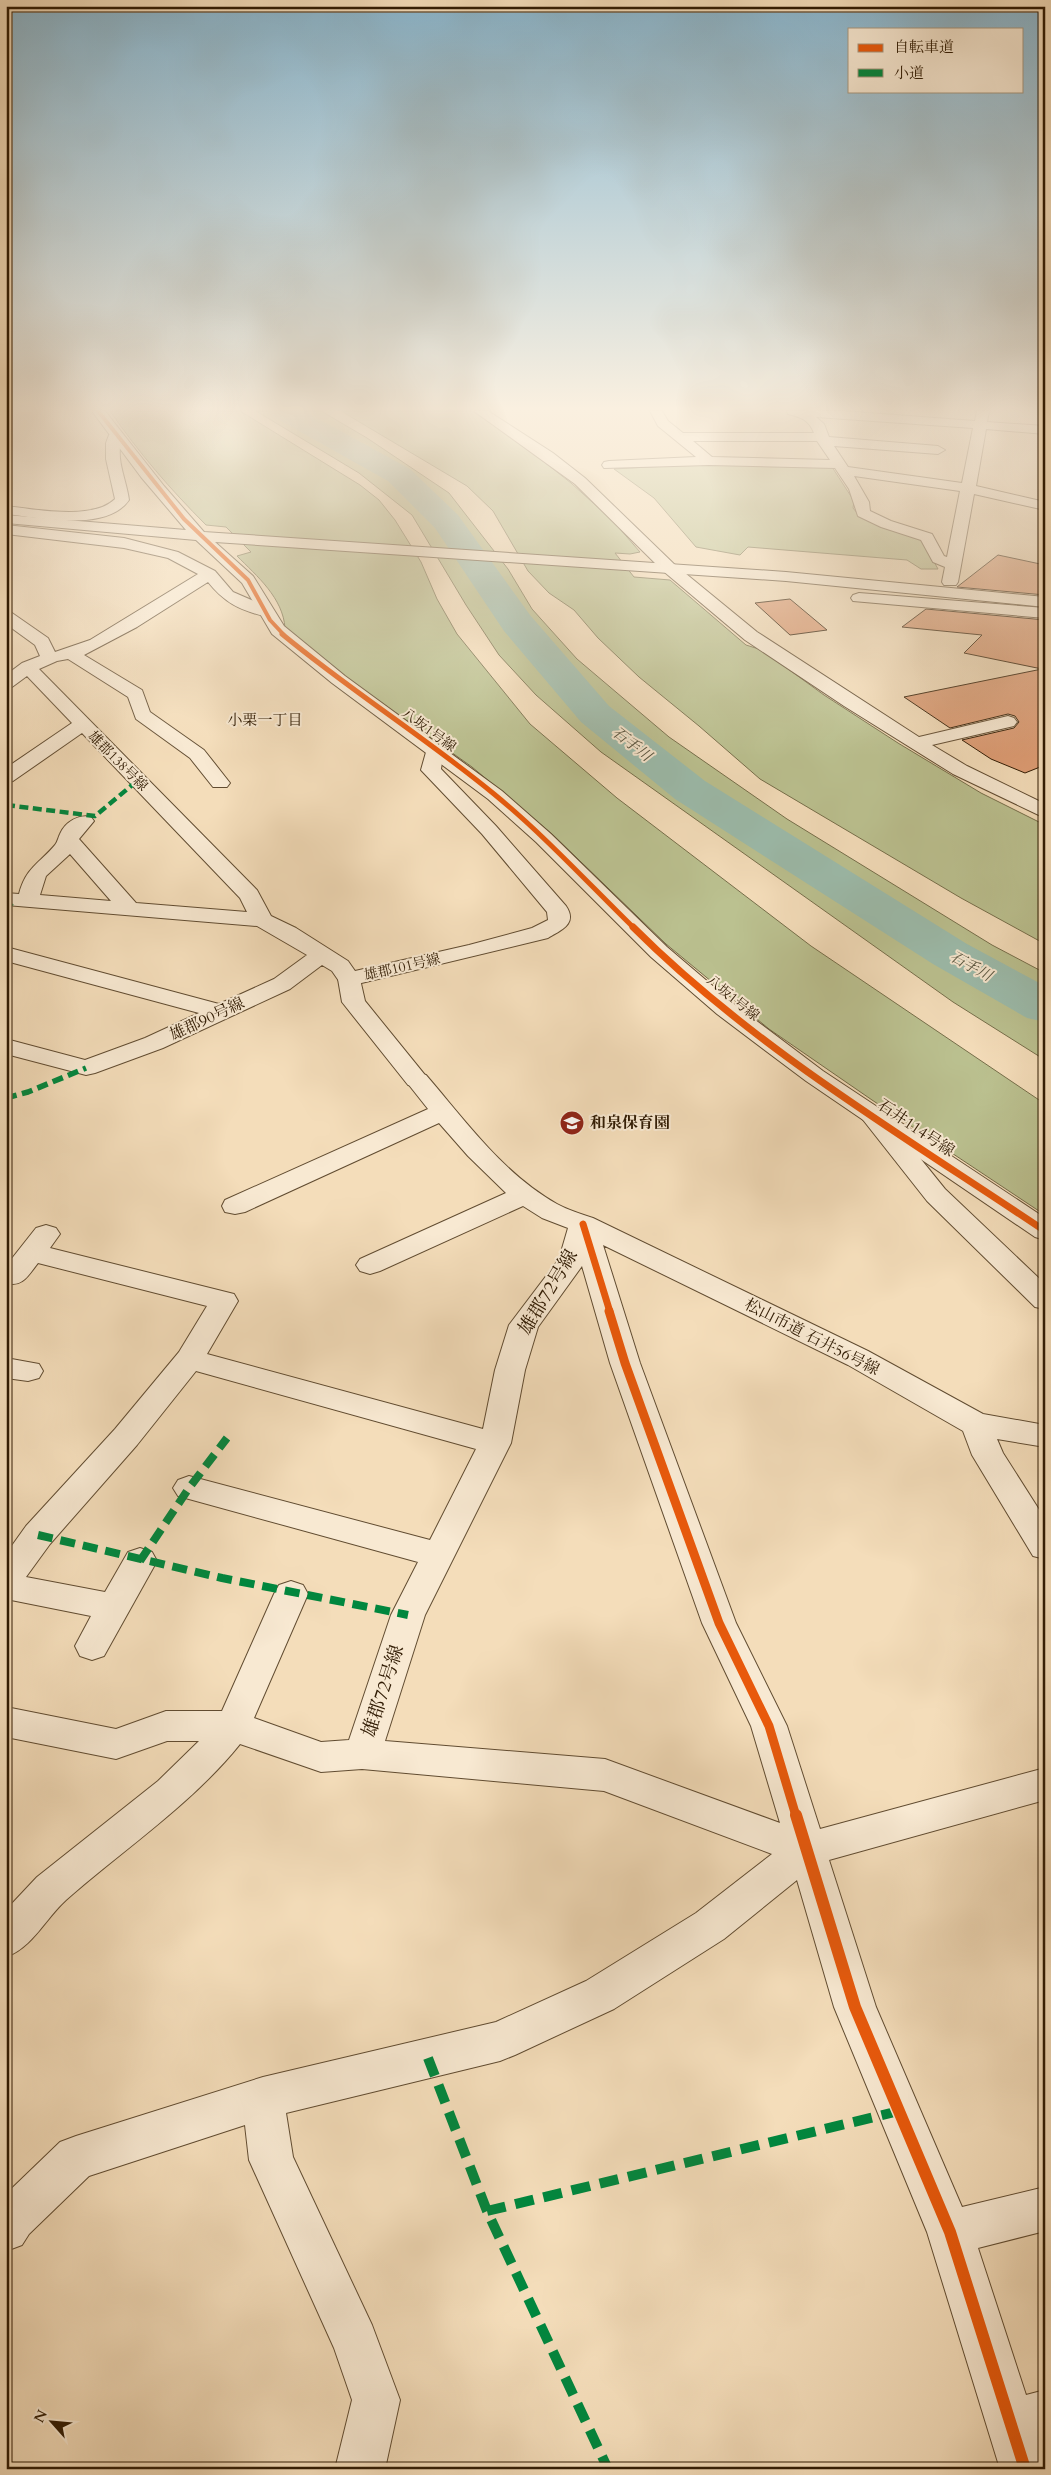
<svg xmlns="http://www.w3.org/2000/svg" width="1051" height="2475" viewBox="0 0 1051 2475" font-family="Cardo,'Noto Serif JP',serif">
<rect width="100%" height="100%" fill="#f4ddba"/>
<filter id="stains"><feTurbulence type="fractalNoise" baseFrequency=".004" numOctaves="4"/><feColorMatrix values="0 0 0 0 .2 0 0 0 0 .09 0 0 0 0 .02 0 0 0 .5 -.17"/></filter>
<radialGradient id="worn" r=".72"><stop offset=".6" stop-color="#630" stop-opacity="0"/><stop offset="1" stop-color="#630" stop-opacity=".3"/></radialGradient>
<g fill="#bbc190" stroke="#766e4a">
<path d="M110,411H240L360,485L379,500L395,520L421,562L437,599L457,634L530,724L617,798L811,946L1045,1104V1215L872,1100L769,1029L666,944L552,834L472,767L337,671L285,628C283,598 257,576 237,556L251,552L226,527L206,525C170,489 139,453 110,411Z"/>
<polygon points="256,411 321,411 367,438 449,493 508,569 532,609 577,659 669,737 787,819 992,945 1045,973 1045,1060 953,1002 601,752 536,695 499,655 466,605 412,515 359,473"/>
<polygon points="341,411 472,411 516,440 571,483 613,521 640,552 630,554 615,553 634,577 670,580 746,645 762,650 824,695 898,743 981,793 1045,825 1045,944 961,898 760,779 699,726 639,677 598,638 574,610 549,593 528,571 493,511 467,486"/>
<polygon points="702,464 832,467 854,501 853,508 857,513 921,538 938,569 921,569 907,560 748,547 740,555 696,547 654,498 614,469"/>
</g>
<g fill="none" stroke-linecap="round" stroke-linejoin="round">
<polygon fill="#9cbcac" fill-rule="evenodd" points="270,411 304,411 410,469 458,515 530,615 609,706 705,781 967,944 1045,986 1045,1022 1027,1018 933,964 675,799 581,722 504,631 435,528 388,481 274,417"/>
</g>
<g fill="#de9d75" stroke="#301b03">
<polygon points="998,555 1045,565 1045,595 957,587"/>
<polygon points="790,599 827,630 790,635 755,603"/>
<polygon points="926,609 1045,620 1045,765 1025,773 991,759 962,740 1014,728 1019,722 1015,716 1008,714 950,728 904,697 1042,669 964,653 982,635 902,627"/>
</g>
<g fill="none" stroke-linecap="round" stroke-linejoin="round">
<defs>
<g id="minor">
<polygon points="474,411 488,411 553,453 585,478 674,564 757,632 919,737 1008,716 1014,718 1017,722 1014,726 932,745 967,766 1045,804 1045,818 953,774 844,706 745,640 662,570 575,484"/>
<path d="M650,411H662L668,421L683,433H814C809,420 801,417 788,414L787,411H842L975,421L977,411H989L987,422L1045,426V434L986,429L976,486L1045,502V510L974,494L958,582L956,585H944L942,582L945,567L933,562L921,540L881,527L858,516L849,489L835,468L709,465L604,468L602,465L604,462L609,461L696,457L658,426ZM816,417L973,428L962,483L848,467L834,446L938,454L945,450L938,446L829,437L824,424ZM693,441H817L830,460L712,457ZM854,476L960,491L947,557L944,556L932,534L891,521L870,511L869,502Z"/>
<path d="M116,431L123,435C114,458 126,477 129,500C107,532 40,518 6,514V506C34,509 93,521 115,499L106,459V443L109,435Z"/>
<path d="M6,525L124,538L178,552L215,571L233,592L270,608L272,611L264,616C239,610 224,602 208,582L137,627L84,655L142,690L150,712L204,750L230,783L227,787H213L190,758L136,719L128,697L68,659L57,661L39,669L257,890L271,916L296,928L348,961L355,971L469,945L532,928L548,920L547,912L482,834L421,770L428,745H442L444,749L441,769L496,826L566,906C578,924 561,930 548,938L349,986L341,984L332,971L322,965L290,989L163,1048L95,1073L86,1075L6,1054V1039L85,1060L145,1038L199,1013L6,961V947L219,1004L274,979L307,955L257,926L6,905V893L19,894C26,867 40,863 55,845C58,841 58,838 60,834C65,822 79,814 91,817L94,821L79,839L136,903L247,912L240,898L82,733L13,781L6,783V768L72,723L27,676L12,687L6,688V675L22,663L40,656L35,645L6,624V611L12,613L48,638L55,652L90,640L198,574L168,558L124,548L6,534ZM70,854L111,901L40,895L46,876Z"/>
<polygon points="859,593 1045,608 1045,618 853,601 851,598 853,595"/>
<path d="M417,1073L426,1075C465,1120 503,1174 557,1204C568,1210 581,1214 593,1218L868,1351L983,1414L1045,1425V1447L997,1439L1003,1453L1045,1519V1559L1033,1556L972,1455L963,1431L848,1365L603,1245L640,1363L736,1623L787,1726L820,1829L1045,1768V1800L829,1860L876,2007L962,2207L1045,2187V2231L978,2248L1026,2395L1045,2390V2438L1040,2439L1045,2454V2469H1000L927,2232L834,2007L797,1880L724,1939L614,2009L515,2055L500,2061L286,2113L293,2157L372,2325L400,2400L385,2469H335L352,2400L334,2348L249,2160L245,2125L89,2176L29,2234L22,2245L6,2251V2194L60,2142L76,2136L263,2077L496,2022L586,1981L696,1913L772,1854L604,1791L362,1769L321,1772L240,1744C191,1805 125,1848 66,1900C45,1919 33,1947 6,1957V1910L37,1877L158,1781L199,1741H167L116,1759L6,1737V1707L116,1729L166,1711H222L274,1594L279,1585L291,1581L303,1585L308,1594L254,1718L321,1742L349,1740L391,1615L418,1562L178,1496L173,1488L178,1480L189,1476L430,1540L476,1449L196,1371L137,1445L50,1544L26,1577L105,1592L128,1552L140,1548L152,1552L157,1561L104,1656L92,1660L80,1656L75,1646L91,1616L6,1599V1554L26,1526L115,1429L179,1352L207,1306L38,1263C29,1274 23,1288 6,1283V1266L36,1228L46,1225L56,1228L60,1234L50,1248L234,1294L238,1301L207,1354L483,1429L495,1370L509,1325L559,1259L568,1228L542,1218L523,1206L380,1271L370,1274L360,1271L356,1265L360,1259L506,1193L468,1156L439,1123L245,1212L235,1214L225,1212L222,1206L225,1200L428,1109L405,1080L408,1075ZM582,1266L610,1363L702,1623L751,1726L780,1823L605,1759L385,1741L425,1615L511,1443L525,1370L538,1327Z"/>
<polygon points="873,1108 882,1111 945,1189 1045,1284 1045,1309 1035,1307 927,1201 860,1116 864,1111"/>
<polygon points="6,1358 39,1364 43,1371 39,1378 28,1381 6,1378"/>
</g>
<g id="tertiary">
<polygon points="92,411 105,411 164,486 204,532 786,572 1045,597 1045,607 786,581 215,542 253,576 284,626 345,676 502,791 551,834 667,947 734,1004 823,1071 1045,1218 1045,1240 1035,1237 806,1081 717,1014 651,957 536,842 488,799 332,683 272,634 242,583 196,540 6,523 6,515 186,530 141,477"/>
<polygon points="349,972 357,974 360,979 365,1001 429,1080 426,1085 417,1087 408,1085 342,1002 338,979 341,974"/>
</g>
</defs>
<use href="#minor" stroke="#614c31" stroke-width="2"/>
<use href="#tertiary" stroke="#614c31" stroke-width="2"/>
<use href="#minor" fill="#f8e9d2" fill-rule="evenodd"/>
<use href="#tertiary" fill="#f8e9d2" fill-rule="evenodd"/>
<g stroke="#00873e" stroke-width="4.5" stroke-dasharray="9 4.5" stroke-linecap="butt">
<polyline points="6,805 95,816 137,781"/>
<polyline points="6,910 15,900"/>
</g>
<polyline stroke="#00873e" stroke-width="5.5" stroke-dasharray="11 5.5" stroke-linecap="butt" points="6,1098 28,1092 86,1068"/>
<g stroke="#00873e" stroke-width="8" stroke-dasharray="15 8" stroke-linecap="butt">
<polyline points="38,1535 222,1578 408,1615"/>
<polyline points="140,1561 189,1488 227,1438"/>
</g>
<g stroke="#00873e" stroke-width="10" stroke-dasharray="19 10" stroke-linecap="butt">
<polyline points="428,2058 487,2211 608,2469"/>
<polyline points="487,2211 899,2111"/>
</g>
<defs>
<polyline id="cycleway-far4" points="98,411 184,519 248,580 270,620 284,635"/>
<path id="cycleway-far3" d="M282,634C351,691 426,738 494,794C544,835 588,883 634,928"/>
<g id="cycleway-far2">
<path d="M633,927C754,1048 904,1136 1045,1231"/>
<polyline points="583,1224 610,1312"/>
</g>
<polyline id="cycleway-far1" points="609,1311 625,1363 719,1623 769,1726 796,1816"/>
<polyline id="cycleway" points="796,1815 855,2007 950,2232 1025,2469"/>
</defs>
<use href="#cycleway-far4" stroke="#f8e9d2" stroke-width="5.5"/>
<use href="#cycleway-far3" stroke="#f8e9d2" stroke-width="7"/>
<use href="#cycleway-far2" stroke="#f8e9d2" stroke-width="10"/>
<use href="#cycleway-far1" stroke="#f8e9d2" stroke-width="12"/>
<use href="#cycleway" stroke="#f8e9d2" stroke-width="15"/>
<use href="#cycleway-far4" stroke="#e8590c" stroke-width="4"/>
<use href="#cycleway-far3" stroke="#e8590c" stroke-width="5"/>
<use href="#cycleway-far2" stroke="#e8590c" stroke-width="7"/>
<use href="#cycleway-far1" stroke="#e8590c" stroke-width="9"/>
<use href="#cycleway" stroke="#e8590c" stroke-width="12"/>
</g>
<linearGradient id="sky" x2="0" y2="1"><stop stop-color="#89b7d0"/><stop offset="0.54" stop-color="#faf0e0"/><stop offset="1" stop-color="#faf0e0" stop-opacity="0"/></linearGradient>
<rect width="1051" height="757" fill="url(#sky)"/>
<defs>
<symbol id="school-disc" viewBox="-11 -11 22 22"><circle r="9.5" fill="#8f2418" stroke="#f8e9d2"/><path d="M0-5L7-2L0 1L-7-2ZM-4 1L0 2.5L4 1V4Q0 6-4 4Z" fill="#fff"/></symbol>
</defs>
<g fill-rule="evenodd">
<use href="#school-disc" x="558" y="1109" width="28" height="28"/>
</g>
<g text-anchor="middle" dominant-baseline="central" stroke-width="4" stroke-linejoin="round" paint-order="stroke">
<g font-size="14" fill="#301b03" stroke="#f8e9d2">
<text transform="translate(429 730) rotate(36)">八坂1号線</text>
<text transform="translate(118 761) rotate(45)">雄郡138号線</text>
<text transform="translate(402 967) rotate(-13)">雄郡101号線</text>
<text transform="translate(733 998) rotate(39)">八坂1号線</text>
</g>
<g font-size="15" fill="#301b03" stroke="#f8e9d2">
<text x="265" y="720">小栗一丁目</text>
</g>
<g font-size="15" font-style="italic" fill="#56533e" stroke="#f8e9d2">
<text transform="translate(632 744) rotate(38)">石手川</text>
<text transform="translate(971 966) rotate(29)">石手川</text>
</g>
<g font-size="16" fill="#301b03" stroke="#f8e9d2">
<text transform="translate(207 1019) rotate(-25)">雄郡90号線</text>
<text transform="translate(916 1128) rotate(34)">石井114号線</text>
<text transform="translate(812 1337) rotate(27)">松山市道 石井56号線</text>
</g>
<g font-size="16" font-weight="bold" fill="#301b03" stroke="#f8e9d2" text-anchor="start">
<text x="590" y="1123">和泉保育園</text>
</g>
<g font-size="19" fill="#301b03" stroke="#f8e9d2">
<text transform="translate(548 1292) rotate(-59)">雄郡72号線</text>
<text transform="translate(383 1691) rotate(-72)">雄郡72号線</text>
</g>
</g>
<rect width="1051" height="2475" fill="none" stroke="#f4ddba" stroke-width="25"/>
<rect x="8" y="8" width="1036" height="2460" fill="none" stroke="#301b03" stroke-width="2.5"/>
<rect x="12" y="12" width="1026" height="2450" fill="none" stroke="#301b03"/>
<rect x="848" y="28" width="175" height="65" fill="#f8e9d2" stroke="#a8977f"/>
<rect x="858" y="44" width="25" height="8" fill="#e8590c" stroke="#a8977f"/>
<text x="894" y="52" font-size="15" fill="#301b03">自転車道</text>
<rect x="858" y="69" width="25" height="8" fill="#00873e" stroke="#a8977f"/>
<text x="894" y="78" font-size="15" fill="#301b03">小道</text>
<g transform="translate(52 2422) rotate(297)" stroke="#f8e9d2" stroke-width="4" paint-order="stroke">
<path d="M0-4L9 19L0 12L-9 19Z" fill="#301b03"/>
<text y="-8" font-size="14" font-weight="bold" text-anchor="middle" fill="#301b03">N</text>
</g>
<rect width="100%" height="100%" filter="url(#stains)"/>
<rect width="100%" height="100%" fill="url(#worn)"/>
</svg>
